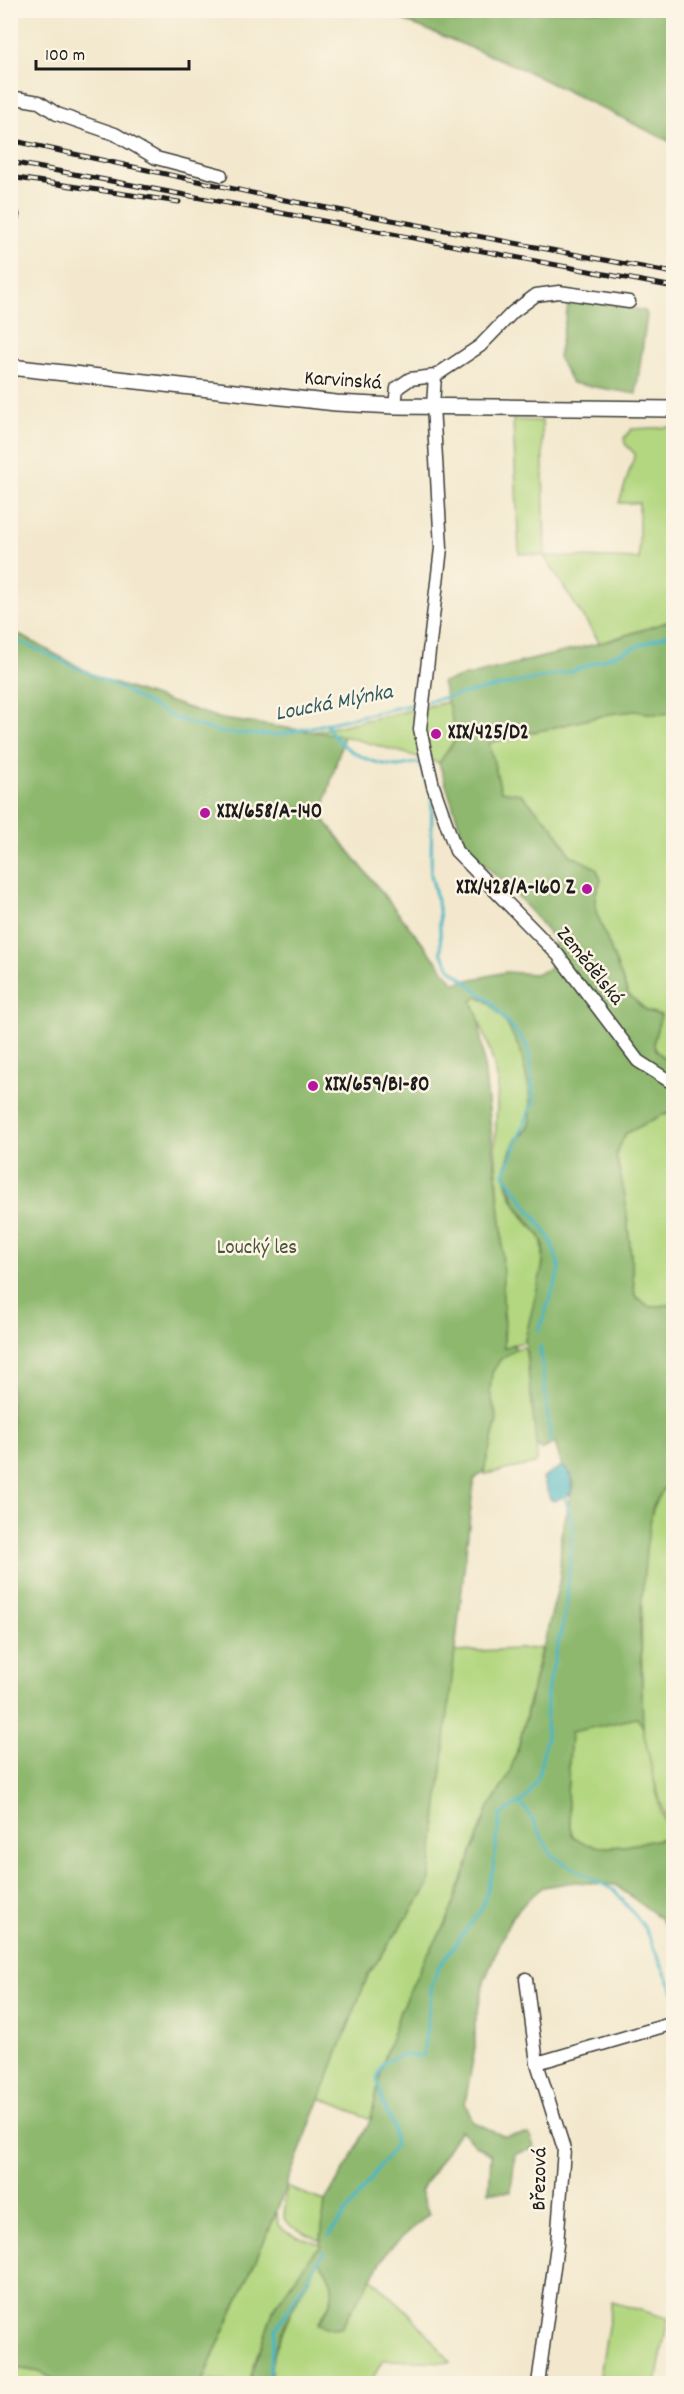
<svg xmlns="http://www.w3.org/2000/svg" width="684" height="2394" viewBox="0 0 684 2394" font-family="Dekko,sans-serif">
<rect width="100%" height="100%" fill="#fcf5e5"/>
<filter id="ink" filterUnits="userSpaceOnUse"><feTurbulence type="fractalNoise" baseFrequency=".0167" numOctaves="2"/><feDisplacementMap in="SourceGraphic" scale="12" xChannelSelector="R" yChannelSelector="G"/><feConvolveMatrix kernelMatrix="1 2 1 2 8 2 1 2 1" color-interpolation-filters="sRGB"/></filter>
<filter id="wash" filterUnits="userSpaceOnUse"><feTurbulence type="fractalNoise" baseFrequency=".008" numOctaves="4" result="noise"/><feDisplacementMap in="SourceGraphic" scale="24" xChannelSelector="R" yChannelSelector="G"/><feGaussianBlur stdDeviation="1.35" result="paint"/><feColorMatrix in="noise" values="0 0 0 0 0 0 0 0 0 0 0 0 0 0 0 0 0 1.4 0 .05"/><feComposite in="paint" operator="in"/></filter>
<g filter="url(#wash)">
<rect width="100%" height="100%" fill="#f3e8cd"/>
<g fill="#b3d780" stroke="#687a4e" stroke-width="1.5">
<polygon points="513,420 542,421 545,556 639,559 639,503 619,503 635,454 625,444 624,438 632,429 673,427 673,620 600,643 544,556 519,553"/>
<polygon points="448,702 457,737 439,763 344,736 312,732"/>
<path d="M635,711L656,714L673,713V1066C643,1042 656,1045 660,1015L647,1011L628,994L596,911L595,896L601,880L596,868L570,855L564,843L501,791L489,743L609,714Z"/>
<path d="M477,996C513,1011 537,1084 531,1120C529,1130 523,1131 518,1137C512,1145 504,1166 505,1176C508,1192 517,1209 527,1222C530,1226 536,1230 539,1235C552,1255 530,1319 524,1342L504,1348L505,1321L501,1287L502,1243L495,1146L498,1081L488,1044L472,1002Z"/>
<polygon points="673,1112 673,1304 650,1307 635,1296 625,1196 616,1155 625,1134 660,1116"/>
<path d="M525,1347L535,1416L537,1460L535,1464L485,1474C482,1460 491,1443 495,1429C499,1416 492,1405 490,1393C486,1371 503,1348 525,1347Z"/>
<path d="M673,1474V1838C660,1804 649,1764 643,1728C640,1710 643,1691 642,1673C641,1629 637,1501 673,1474Z"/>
<polygon points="541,1648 519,1745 508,1777 488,1809 446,1924 424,1960 400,2011 383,2063 371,2119 320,2098 368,1975 429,1885 454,1652"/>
<path d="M637,1718L641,1720L661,1812L671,1837C640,1842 598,1858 572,1835L567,1795L571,1732Z"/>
<polygon points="286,2187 325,2201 321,2241 292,2227 284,2218"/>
<polygon points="277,2211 278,2225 288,2233 320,2244 320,2248 258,2352 250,2380 235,2384 207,2378 201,2384"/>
<path d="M319,2261C339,2289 336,2294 318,2324L372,2278L408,2312L451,2362L383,2360L370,2383L272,2384C262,2360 306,2283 319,2261Z"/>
<polygon points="612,2302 668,2318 656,2383 599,2383"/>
<polygon points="11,2367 40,2372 61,2383 11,2384"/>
</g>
<g fill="#8eb86e" stroke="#556a45" stroke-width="1.5">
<polygon points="381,11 673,11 673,143 518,67"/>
<polygon points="570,296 645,311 647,315 636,394 572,383 558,357"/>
<path d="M673,620V713L656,714L635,711L609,714L489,743L501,791L521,794L554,828L570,855L596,868L601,880L595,896L596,911L628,994L647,1011L661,1015C655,1045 644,1042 673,1066V1112L660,1116L625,1134L616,1155L625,1196L635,1296L650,1307L674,1304L673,1474L653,1506L646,1550L640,1622L643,1727L637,1718L571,1732L567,1795L572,1835C598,1858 640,1842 671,1837L674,1840L673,1936L660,1918L615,1885L575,1882L543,1887L528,1899L510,1920L485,1979L475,2022V2048L465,2103L473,2122L503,2136L529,2134L535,2149L515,2153L511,2192H489L491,2155L475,2145L460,2130L420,2191L429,2214L389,2249L341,2328L332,2329L318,2324C336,2299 338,2285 319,2261C305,2283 262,2360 272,2383H244L250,2380L274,2308L315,2250L320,2248L325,2201L348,2164L371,2119L383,2063L400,2011L424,1960L446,1924L488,1809L508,1777L519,1745L560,1579L561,1535L573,1484L571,1475L562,1466L555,1443L541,1450L536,1444L525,1339L543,1264L544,1246L539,1235L516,1205L505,1173L514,1142L528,1130L531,1121L529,1090L521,1052L506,1022L486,999L477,996L472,1002L479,1019L502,1230L504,1348L514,1344L515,1349L500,1360L492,1373L490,1391L497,1420L484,1471L474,1480L429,1885L368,1975L270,2228L201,2383H61L40,2372L11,2367V630L101,679L222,719L344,736L321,816L454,983L506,972L535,974L550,969L554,939L523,902L466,846L439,763L457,737L442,682L612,640Z"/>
</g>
<polygon fill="#4ab7c5" stroke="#336a70" stroke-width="1.5" points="562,1466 571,1475 571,1493 554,1501 550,1499 543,1478"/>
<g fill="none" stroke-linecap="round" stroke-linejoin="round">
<g stroke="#4ab7c5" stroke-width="3">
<polyline points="10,637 114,685 172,717 222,733 277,735 418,703"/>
<polyline points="428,701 573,671 674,632"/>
<path d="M326,723C338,749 369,764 397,766C406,766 411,762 420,763L426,781"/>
<polyline points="432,799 431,875 439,908 441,953 451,969 489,1000 528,1047 534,1100 504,1174 550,1238 560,1269 539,1331"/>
<polyline points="540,1346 551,1444"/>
<polyline points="520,1803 528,1812 552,1856 615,1891 643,1925 674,1992"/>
<polyline points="329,2236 395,2146 393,2125 383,2104 377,2078 383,2063 401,2055 423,2056 432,1985 438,1968 482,1908 493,1869 500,1816 527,1797 538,1777 546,1739 547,1692 566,1609 573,1526 564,1494"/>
<polyline points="267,2384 276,2329 324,2252"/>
</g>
</g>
</g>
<g filter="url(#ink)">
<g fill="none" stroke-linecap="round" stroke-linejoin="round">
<defs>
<g id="minor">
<polyline points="10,97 39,102 57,114 115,134 156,158 221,175"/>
<polyline points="10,222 13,215"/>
<polyline points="629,302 559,292 536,295 513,312 480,346 435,376 433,405 441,548 420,729 433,786 456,851 558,955 638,1061 674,1084"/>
<polyline points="395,406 397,388 410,379 435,376"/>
<polyline points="526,1979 537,2063 564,2149 557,2245 538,2384"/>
<polyline points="537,2063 674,2023"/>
</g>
<polyline id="major" points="10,367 336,403 395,406 674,409"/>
</defs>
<use href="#minor" stroke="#3c3b37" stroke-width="15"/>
<use href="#major" stroke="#3c3b37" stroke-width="18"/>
<use href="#minor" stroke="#fff" stroke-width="12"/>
<use href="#major" stroke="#fff" stroke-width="15"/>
<defs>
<g id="rail">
<polyline points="10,140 285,200 674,273"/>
<polyline points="10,162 674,287"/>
<polyline points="10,177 179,202"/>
</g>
</defs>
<use href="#rail" stroke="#1c1c1c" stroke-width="5"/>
<use href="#rail" stroke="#fcf5e5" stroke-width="3" stroke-dasharray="9" stroke-linecap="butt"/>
</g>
</g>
<g fill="#b5179e" stroke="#fcf5e5" stroke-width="2">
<circle cx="436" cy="734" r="6"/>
<circle cx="205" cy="813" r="6"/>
<circle cx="587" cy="889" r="6"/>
<circle cx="313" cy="1086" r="6"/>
</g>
<g text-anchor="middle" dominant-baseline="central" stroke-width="5" stroke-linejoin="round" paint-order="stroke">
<g font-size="21" fill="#1c1c1c" stroke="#fcf5e5">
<text transform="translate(343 382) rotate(4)">Karvinská</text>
<text transform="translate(589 967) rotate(51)">Zemědělská</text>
<text transform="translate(541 2179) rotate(-89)">Březová</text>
</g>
<g font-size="21" font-weight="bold" fill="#1c1c1c" stroke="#fcf5e5" text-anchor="start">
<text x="448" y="734">XIX/425/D2</text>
<text x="217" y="813">XIX/658/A-140</text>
<text x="575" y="889" text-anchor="end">XIX/428/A-160 Z</text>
<text x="325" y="1086">XIX/659/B1-80</text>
</g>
<g font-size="21" fill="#49543a" stroke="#fcf5e5">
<text x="257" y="1249">Loucký les</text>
</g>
<g font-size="22" font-style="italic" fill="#2e5a60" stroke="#fcf5e5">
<text transform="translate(334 704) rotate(-11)">Loucká Mlýnka</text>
</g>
</g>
<rect width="684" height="2394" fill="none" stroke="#fcf5e5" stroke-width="36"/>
<path d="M36 60v9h153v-9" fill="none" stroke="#1c1c1c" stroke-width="3"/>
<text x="45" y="60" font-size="18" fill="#1c1c1c" stroke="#fcf5e5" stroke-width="4.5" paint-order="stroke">100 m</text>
</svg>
